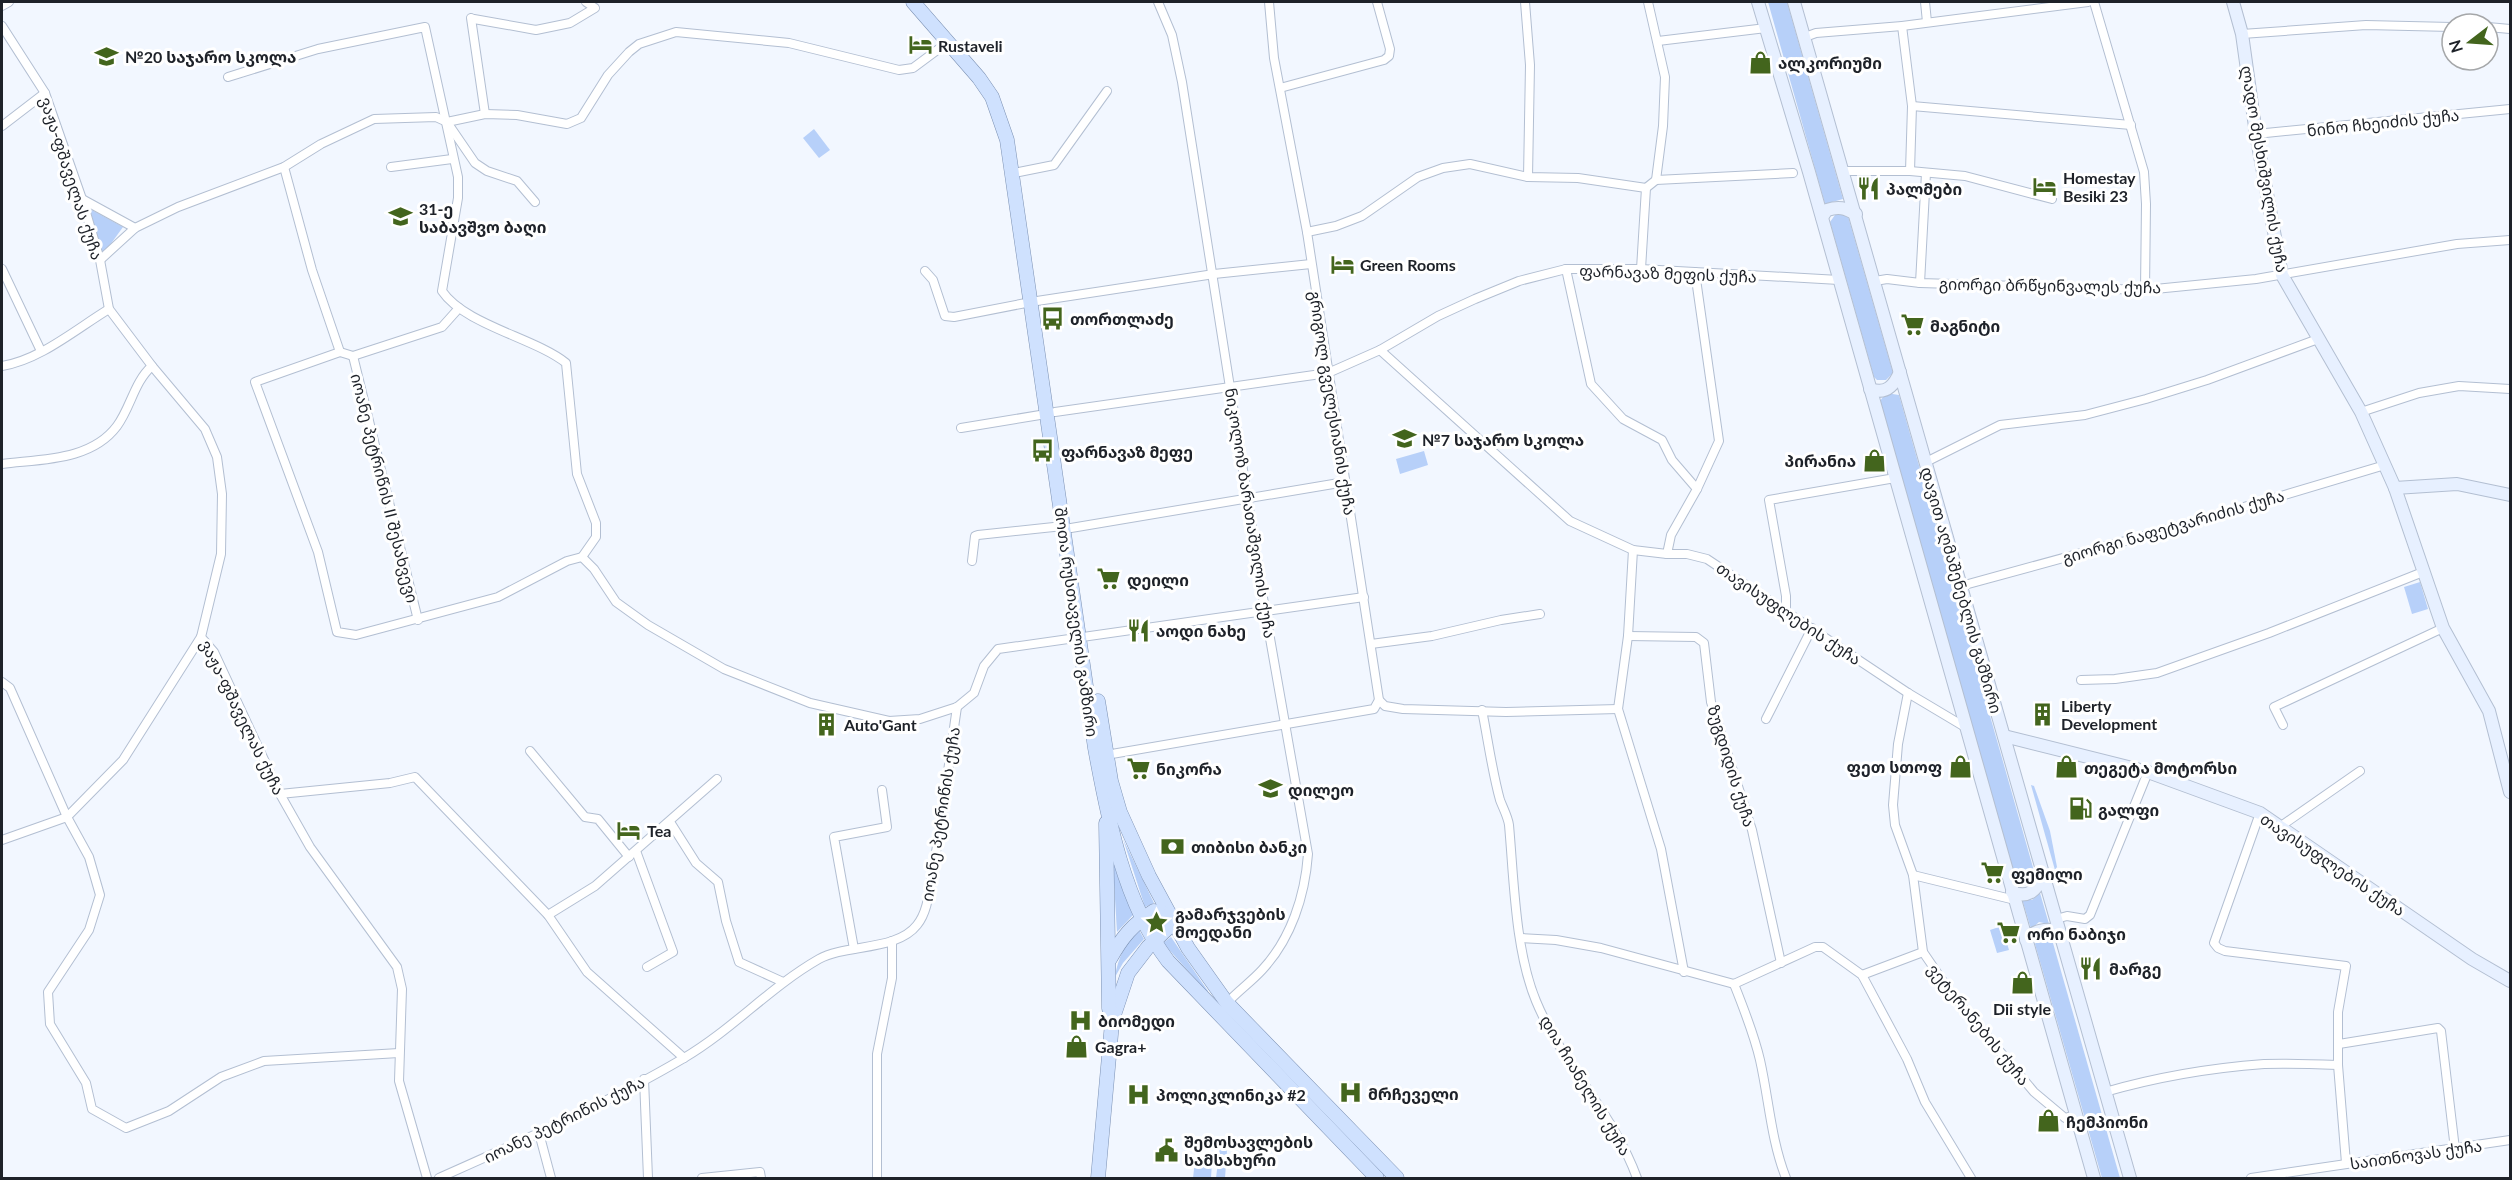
<svg xmlns="http://www.w3.org/2000/svg" width="2512" height="1180" viewBox="0 0 2512 1180" font-family="Lato,'Noto Sans Georgian',sans-serif">
<rect width="100%" height="100%" fill="#f2f7ff"/>
<g fill="#b7d0f9">
<polygon points="1768,2 1787,2 1843,199 1825,204"/>
<polygon points="814,129 830,150 819,158 803,138"/>
<polygon points="90,209 123,227 102,256"/>
<polygon points="1842,212 1848,216 1893,373 1886,380 1877,380 1874,377 1830,222 1835,215"/>
<polygon points="1886,393 1899,395 2036,878 2027,886 2017,883 1880,401"/>
<polygon points="1424,451 1428,465 1400,474 1396,459"/>
<polygon points="2420,582 2428,609 2412,614 2404,587"/>
<polygon points="2031,785 2034,786 2050,831 2057,867 2055,870"/>
<polygon points="1123,839 1154,903 1145,907"/>
<polygon points="1112,849 1133,915 1117,932"/>
<polygon points="2040,893 2049,924 2039,922 2031,929 2022,899 2032,900"/>
<polygon points="2002,926 2009,950 1997,953 1990,930"/>
<path d="M1139,930L1144,939L1123,963L1115,977C1118,957 1125,944 1139,930Z"/>
<polygon points="2048,935 2051,936 2120,1178 2102,1178 2035,944 2039,937"/>
<polygon points="1171,937 1208,991 1207,992 1163,943"/>
<polygon points="1220,1146 1225,1147 1227,1150 1225,1178 1216,1178"/>
<polygon points="1195,1161 1212,1162 1211,1178 1193,1178"/>
</g>
<g fill="none" stroke-linecap="round" stroke-linejoin="round">
<defs>
<g id="street">
<path d="M1158,2L1172,35L1182,82L1265,610L1308,854C1305,896 1291,939 1262,970C1251,982 1238,991 1227,1003"/>
<polyline points="1269,2 1274,58 1307,232 1379,700 1385,706 1403,709 1506,712 1618,709"/>
<polyline points="1525,2 1530,65 1528,177"/>
<polyline points="1925,2 1927,22"/>
<polyline points="2094,2 2144,172 2146,204 2145,290"/>
<polyline points="2,6 9,2"/>
<polyline points="471,18 485,114"/>
<polyline points="474,19 536,30 570,23 595,8 586,2"/>
<polyline points="2,26 45,93 82,199 100,260 109,309 152,366 205,429 217,457 222,494 221,554 201,637 214,652 280,794 310,847 397,967 402,989 399,1081 427,1178"/>
<polyline points="1902,26 1912,106 1910,171"/>
<polyline points="2488,27 2510,29"/>
<polyline points="2242,34 2366,25 2452,27"/>
<polyline points="1805,37 1816,33 1902,26 2088,2"/>
<polyline points="1658,41 1766,28"/>
<path d="M228,77L318,49L425,27L458,177V198L442,291C465,325 535,338 566,363L577,474L596,523V537L582,557"/>
<polyline points="1280,88 1384,60 1389,56 1390,49 1377,2"/>
<polyline points="1912,106 2131,125"/>
<polyline points="449,125 475,163 487,171 517,181 535,202"/>
<polyline points="2,126 45,93"/>
<polyline points="2256,134 2510,109"/>
<polyline points="284,167 312,270 340,352"/>
<polyline points="391,167 452,159"/>
<polyline points="1844,171 1910,171 1965,176 2052,199"/>
<polyline points="1019,172 1054,165 1107,91"/>
<polyline points="1656,180 1793,173"/>
<polyline points="82,199 135,228"/>
<polyline points="1307,232 1336,226 1362,216 1418,177 1443,168 1470,164 1528,177 1578,178 1646,188"/>
<polyline points="100,260 135,228 178,207 284,167 321,144 374,119 436,117 447,122 485,114 517,115 567,124 581,118 608,75 629,52 639,44 676,32 789,43 899,70 913,68 948,42"/>
<polyline points="2,269 41,351"/>
<polyline points="1566,269 1591,384 1623,419 1662,440 1672,460 1697,489"/>
<polyline points="1641,269 1646,188 1656,180 1663,126 1665,77 1648,2"/>
<polyline points="925,271 933,280 945,316 954,317 1031,302"/>
<polyline points="1875,281 1887,279 1920,283 2145,290 2256,279 2457,244 2510,240"/>
<polyline points="1920,283 1926,173"/>
<polyline points="1037,301 1214,274 1311,264"/>
<polyline points="459,308 442,327 353,356 340,352 255,382 318,552 337,632 356,635 498,597 567,561 582,557 594,569 616,602 648,625 724,669 810,703 889,721 920,719 957,707 974,693 984,666 998,649 1364,597"/>
<polyline points="1380,350 1570,521 1633,550 1667,554 1687,554 1707,559 1908,693 1965,727"/>
<polyline points="353,356 418,620"/>
<path d="M2,366C40,360 76,329 109,309"/>
<polyline points="1055,412 1328,373 1380,350 1438,316 1475,299 1519,281 1566,269 1641,269 1839,280"/>
<polyline points="2361,412 2419,393 2459,386 2510,389"/>
<polyline points="961,428 1046,414"/>
<polyline points="1926,462 2000,425 2085,415 2146,399 2207,380 2318,339"/>
<path d="M2,464C41,459 91,461 117,426C131,407 134,382 152,366"/>
<polyline points="1071,528 1345,482"/>
<polyline points="1633,550 1628,636 1618,709 1661,849 1684,972"/>
<polyline points="1667,554 1671,535 1697,489 1719,441 1695,272"/>
<polyline points="972,561 975,536 978,535 1063,526"/>
<polyline points="1961,586 2180,526 2385,465"/>
<polyline points="1786,611 1786,596 1769,500 1895,478"/>
<polyline points="1628,636 1696,637 1704,643 1711,702 1752,830 1781,963"/>
<polyline points="1371,644 1432,636 1501,620 1540,614"/>
<polyline points="2081,680 2115,679 2157,673 2269,633 2423,572"/>
<polyline points="2,682 10,688 67,817 89,857 100,895 89,930 48,992 50,1024 86,1083 92,1109 126,1128 169,1111 221,1077 264,1061 399,1053"/>
<polyline points="1908,693 1898,744 1893,805 1895,825 1913,875 1923,952 1951,993 2034,1092 2065,1118 2075,1115"/>
<path d="M1482,710C1488,740 1492,771 1500,800C1503,808 1508,817 1509,825C1514,880 1515,950 1536,1001C1562,1064 1614,1114 1637,1178"/>
<polyline points="1766,719 1812,628"/>
<polyline points="2283,725 2274,707 2443,628"/>
<polyline points="530,751 585,817 598,819 629,857"/>
<polyline points="1106,755 1374,709 1379,700"/>
<polyline points="280,794 390,783 415,777 548,915 587,972 684,1058"/>
<polyline points="2260,813 2214,943 2218,948 2225,951 2346,966 2338,1012 2338,1065 2346,1163"/>
<polyline points="670,822 696,863 718,882 726,921 739,962 783,982"/>
<polyline points="2281,826 2360,771"/>
<polyline points="2,840 67,817 123,760 201,637"/>
<polyline points="636,851 673,952 647,967"/>
<polyline points="1913,875 2015,900"/>
<polyline points="548,915 595,886 717,779"/>
<polyline points="2056,919 2067,916 2085,919 2090,915 2148,772"/>
<polyline points="1521,938 1556,940 1601,948 1734,984 1815,947 1823,947 1862,975 1907,1059 1925,1102 1971,1178"/>
<polyline points="854,949 834,837 887,827 882,790"/>
<polyline points="1862,975 1923,952"/>
<path d="M1734,984C1744,1009 1754,1034 1760,1060C1769,1100 1771,1140 1786,1178"/>
<polyline points="2339,1044 2438,1028 2441,1031 2455,1149"/>
<polyline points="644,1079 648,1178"/>
<path d="M2105,1092C2157,1077 2210,1068 2264,1064C2288,1063 2313,1064 2338,1065"/>
<polyline points="539,1133 551,1178"/>
<path d="M439,1178C522,1141 606,1104 684,1058C733,1029 770,987 819,959C846,944 897,951 917,925C929,910 929,888 933,869C943,815 949,761 957,707"/>
<polyline points="702,1178 760,1172 761,1178"/>
<polyline points="877,1178 877,1054 892,978 892,941"/>
<polyline points="2251,1178 2510,1140"/>
</g>
<g id="secondary">
<polyline points="1758,2 1809,172 2094,1178"/>
<polyline points="1794,2 2130,1178"/>
<polyline points="2233,2 2242,34 2256,134 2282,275 2361,412 2395,488 2443,628 2489,711 2510,792"/>
<path d="M1822,217L1827,210C1839,206 1845,208 1856,214"/>
<path d="M1870,389C1886,395 1894,386 1900,372"/>
<polyline points="2395,488 2457,484 2510,495"/>
<polyline points="2004,736 2148,772 2260,813 2472,959 2510,981"/>
<path d="M2012,892C2029,899 2036,890 2044,876"/>
<path d="M2026,940C2035,929 2046,928 2059,931"/>
</g>
<g id="primary">
<path d="M913,2L979,78L992,97L1007,140L1095,748C1108,819 1124,903 1168,961L1377,1178"/>
<polyline points="1098,701 1111,781 1120,812 1149,876 1188,948 1227,1003 1397,1178"/>
<path d="M1110,959C1122,937 1133,924 1154,911L1169,915"/>
<polyline points="1114,1015 1128,973 1148,947 1167,929 1169,915"/>
<polyline points="1098,1178 1112,1023 1109,1008 1106,823"/>
</g>
</defs>
<use href="#street" stroke="#b3bfd2" stroke-width="10"/>
<use href="#secondary" stroke="#b3bfd2" stroke-width="14"/>
<use href="#primary" stroke="#7c91b3" stroke-width="15"/>
<use href="#street" stroke="#fff" stroke-width="8"/>
<use href="#secondary" stroke="#e7f0ff" stroke-width="12"/>
<use href="#primary" stroke="#cfe1fe" stroke-width="14"/>
</g>
<defs>
<symbol id="hotel-bare" viewBox="-9 -9 18 18"><path d="M-6-4.5h1.5V1H6V5H4.5V3h-9V5H-6ZM-4 0a1.8 1.8 0 1 1 3.6 0ZM.5 0V-2.5h3Q6-2.5 6 0Z" fill="#43651d" stroke="#fff" stroke-width="2.5" paint-order="stroke"/></symbol>
<symbol id="school-bare" viewBox="-9 -9 18 18"><path d="M0-5L7-2L0 1L-7-2ZM-4 1L0 2.5L4 1V4Q0 6-4 4Z" fill="#43651d" stroke="#fff" stroke-width="2.5" paint-order="stroke"/></symbol>
<symbol id="shop-bare" viewBox="-9 -9 18 18"><path d="M-5-2.5h2.3a2.7 3.5 0 0 1 5.4 0H5L5.5 6h-11ZM-1.5-2.5h3a1.5 2.3 0 0 0-3 0Z" fill="#43651d" stroke="#fff" stroke-width="2.5" paint-order="stroke"/></symbol>
<symbol id="restaurant-bare" viewBox="-9 -9 18 18"><path d="M-5-6h1v4h1v-4h1v4h1v-4h1v5L-1.5 .5V6h-2V.5L-5-1ZM5-6V6H3V1.5H1.5Q1.5-4 5-6Z" fill="#43651d" stroke="#fff" stroke-width="2.5" paint-order="stroke"/></symbol>
<symbol id="bus-bare" viewBox="-9 -9 18 18"><path d="M-5-6H5V4H4V6H2V4H-2V6H-4V4H-5ZM-3.5-4V0h7V-4ZM-3.5 1.2v1.5H-2V1.2ZM2 1.2v1.5H3.5V1.2Z" fill="#43651d" stroke="#fff" stroke-width="2.5" paint-order="stroke"/></symbol>
<symbol id="supermarket-bare" viewBox="-9 -9 18 18"><path d="M-6-5.5h2.5l.6 2H6L4.5 2H-2.5L-4.4-4H-6ZM-1.5 3.2a1.3 1.3 0 1 0 .1 0ZM3 3.2a1.3 1.3 0 1 0 .1 0Z" fill="#43651d" stroke="#fff" stroke-width="2.5" paint-order="stroke"/></symbol>
<symbol id="building-bare" viewBox="-9 -9 18 18"><path d="M-4-6H4V6H1V3H-1V6H-4ZM-2.5-4.3h1.7v1.8h-1.7ZM.8-4.3h1.7v1.8H.8ZM-2.5-1h1.7V.8h-1.7ZM.8-1h1.7V.8H.8Z" fill="#43651d" stroke="#fff" stroke-width="2.5" paint-order="stroke"/></symbol>
<symbol id="fuel-bare" viewBox="-9 -9 18 18"><path d="M-5.5-6h7V0h2V4h1.3V-2.5L3-4.5l.8-.8L6-3V5H2.5V1h-1V6h-7ZM-4.2-4.7v3.2H.2V-4.7Z" fill="#43651d" stroke="#fff" stroke-width="2.5" paint-order="stroke"/></symbol>
<symbol id="bank-bare" viewBox="-9 -9 18 18"><path d="M-6-4H6V4H-6ZM0-2.3a2.3 2.3 0 1 0 0 4.6a2.3 2.3 0 1 0 0-4.6Z" fill="#43651d" stroke="#fff" stroke-width="2.5" paint-order="stroke"/></symbol>
<symbol id="sight-bare" viewBox="-9 -9 18 18"><path d="M0-6L1.8-2.2L6-1.7L2.9 1.2L3.7 5.4L0 3.3L-3.7 5.4L-2.9 1.2L-6-1.7L-1.8-2.2Z" fill="#43651d" stroke="#fff" stroke-width="2.5" paint-order="stroke"/></symbol>
<symbol id="hospital-bare" viewBox="-9 -9 18 18"><path d="M-5-5h3v3.5h4V-5h3V5h-3V1.5h-4V5h-3Z" fill="#43651d" stroke="#fff" stroke-width="2.5" paint-order="stroke"/></symbol>
<symbol id="civic-bare" viewBox="-9 -9 18 18"><path d="M-.6-6.5H3V-4.5H.6V-3L4-1V1h2V6H-6V1h2V-1L-.6-3ZM-1.2 2.5V6h2.4V2.5Z" fill="#43651d" stroke="#fff" stroke-width="2.5" paint-order="stroke"/></symbol>
</defs>
<g fill-rule="evenodd">
<use href="#hotel-bare" x="904" y="28" width="33" height="33"/>
<use href="#school-bare" x="90" y="40" width="33" height="33"/>
<use href="#shop-bare" x="1744" y="46" width="33" height="33"/>
<use href="#hotel-bare" x="2028" y="170" width="33" height="33"/>
<use href="#restaurant-bare" x="1852" y="172" width="33" height="33"/>
<use href="#school-bare" x="384" y="200" width="33" height="33"/>
<use href="#hotel-bare" x="1326" y="248" width="33" height="33"/>
<use href="#bus-bare" x="1036" y="302" width="33" height="33"/>
<use href="#supermarket-bare" x="1896" y="308" width="33" height="33"/>
<use href="#school-bare" x="1388" y="422" width="33" height="33"/>
<use href="#bus-bare" x="1026" y="434" width="33" height="33"/>
<use href="#shop-bare" x="1858" y="444" width="33" height="33"/>
<use href="#supermarket-bare" x="1092" y="562" width="33" height="33"/>
<use href="#restaurant-bare" x="1122" y="614" width="33" height="33"/>
<use href="#building-bare" x="2026" y="698" width="33" height="33"/>
<use href="#building-bare" x="810" y="708" width="33" height="33"/>
<use href="#shop-bare" x="1944" y="750" width="33" height="33"/>
<use href="#shop-bare" x="2050" y="750" width="33" height="33"/>
<use href="#supermarket-bare" x="1122" y="752" width="33" height="33"/>
<use href="#school-bare" x="1254" y="772" width="33" height="33"/>
<use href="#fuel-bare" x="2064" y="792" width="33" height="33"/>
<use href="#hotel-bare" x="612" y="814" width="33" height="33"/>
<use href="#bank-bare" x="1156" y="830" width="33" height="33"/>
<use href="#supermarket-bare" x="1976" y="856" width="33" height="33"/>
<use href="#sight-bare" x="1140" y="906" width="33" height="33"/>
<use href="#supermarket-bare" x="1992" y="916" width="33" height="33"/>
<use href="#restaurant-bare" x="2074" y="952" width="33" height="33"/>
<use href="#shop-bare" x="2006" y="966" width="33" height="33"/>
<use href="#hospital-bare" x="1064" y="1004" width="33" height="33"/>
<use href="#shop-bare" x="1060" y="1030" width="33" height="33"/>
<use href="#hospital-bare" x="1334" y="1076" width="33" height="33"/>
<use href="#hospital-bare" x="1122" y="1078" width="33" height="33"/>
<use href="#shop-bare" x="2032" y="1104" width="33" height="33"/>
<use href="#civic-bare" x="1150" y="1134" width="33" height="33"/>
</g>
<g text-anchor="middle" dominant-baseline="central" stroke-width="6" stroke-linejoin="round" paint-order="stroke">
<g font-size="16" font-weight="bold" fill="#1e2229" stroke="#fff" text-anchor="start">
<text x="938" y="45">Rustaveli</text>
<text x="125" y="56">№20 საჯარო სკოლა</text>
<text x="1778" y="62">ალკორიუმი</text>
<text x="2063" y="177">Homestay<tspan x="2063" dy="18">Besiki 23</tspan></text>
<text x="1886" y="188">პალმები</text>
<text x="419" y="208">31-ე<tspan x="419" dy="18">საბავშვო ბაღი</tspan></text>
<text x="1360" y="264">Green Rooms</text>
<text x="1070" y="318">თორთლაძე</text>
<text x="1930" y="325">მაგნიტი</text>
<text x="1422" y="439">№7 საჯარო სკოლა</text>
<text x="1061" y="451">ფარნავაზ მეფე</text>
<text x="1856" y="460" text-anchor="end">პირანია</text>
<text x="1127" y="579">დეილი</text>
<text x="1156" y="630">აოდი ნახე</text>
<text x="2061" y="705">Liberty<tspan x="2061" dy="18">Development</tspan></text>
<text x="844" y="724">Auto'Gant</text>
<text x="1942" y="766" text-anchor="end">ფეთ სთოფ</text>
<text x="2084" y="767">თეგეტა მოტორსი</text>
<text x="1156" y="768">ნიკორა</text>
<text x="1288" y="789">დილეო</text>
<text x="2098" y="809">გალფი</text>
<text x="647" y="830">Tea</text>
<text x="1191" y="846">თიბისი ბანკი</text>
<text x="2011" y="873">ფემილი</text>
<text x="1175" y="913">გამარჯვების<tspan x="1175" dy="18">მოედანი</tspan></text>
<text x="2027" y="933">ორი ნაბიჯი</text>
<text x="2109" y="968">მარგე</text>
<text x="2022" y="1008" text-anchor="middle">Dii style</text>
<text x="1098" y="1020">ბიომედი</text>
<text x="1095" y="1046">Gagra+</text>
<text x="1368" y="1093">მრჩეველი</text>
<text x="1156" y="1094">პოლიკლინიკა #2</text>
<text x="2066" y="1121">ჩემპიონი</text>
<text x="1184" y="1141">შემოსავლების<tspan x="1184" dy="18">სამსახური</tspan></text>
</g>
<g font-size="16" fill="#1e2229" stroke="#fff">
<text transform="translate(2383 122) rotate(-6)">ნინო ჩხეიძის ქუჩა</text>
<text transform="translate(2265 169) rotate(80)">ლადო მესხიშვილის ქუჩა</text>
<text transform="translate(72 178) rotate(72)">ვაჟა-ფშაველას ქუჩა</text>
<text transform="translate(1668 273) rotate(2)">ფარნავაზ მეფის ქუჩა</text>
<text transform="translate(2050 285) rotate(1)">გიორგი ბრწყინვალეს ქუჩა</text>
<text transform="translate(1333 403) rotate(81)">გრიგოლ გველესიანის ქუჩა</text>
<text transform="translate(385 488) rotate(76)">იოანე პეტრიწის II შესახვევი</text>
<text transform="translate(1251 513) rotate(81)">ნიკოლოზ ბარათაშვილის ქუჩა</text>
<text transform="translate(2173 526) rotate(-16)">გიორგი ნაფეტვარიძის ქუჩა</text>
<text transform="translate(1962 590) rotate(74)">დავით აღმაშენებლის გამზირი</text>
<text transform="translate(1789 613) rotate(34)">თავისუფლების ქუჩა</text>
<text transform="translate(1077 622) rotate(82)">შოთა რუსთაველის გამზირი</text>
<text transform="translate(243 717) rotate(64)">ვაჟა-ფშაველას ქუჩა</text>
<text transform="translate(1732 766) rotate(73)">ზუგდიდის ქუჩა</text>
<text transform="translate(940 814) rotate(-81)">იოანე პეტრიწის ქუჩა</text>
<text transform="translate(2333 864) rotate(34)">თავისუფლების ქუჩა</text>
<text transform="translate(1979 1024) rotate(51)">ვეტერანების ქუჩა</text>
<text transform="translate(1586 1085) rotate(59)">დია ჩიანელის ქუჩა</text>
<text transform="translate(564 1119) rotate(-26)">იოანე პეტრიწის ქუჩა</text>
<text transform="translate(2416 1154) rotate(-8)">საითნოვას ქუჩა</text>
</g>
</g>
<rect width="2512" height="1180" fill="none" stroke="#1e2229" stroke-width="6"/>
<g transform="translate(2470 42) rotate(253)"><circle r="28" fill="#ffffff" stroke="#a5a7a9" stroke-width="1.5"/>
<path d="M0-4.5L10 22L0 15L-10 22Z" fill="#43651d"/>
<text y="-9" font-size="16" font-weight="bold" text-anchor="middle" fill="#1e2229">N</text>
</g>
</svg>
